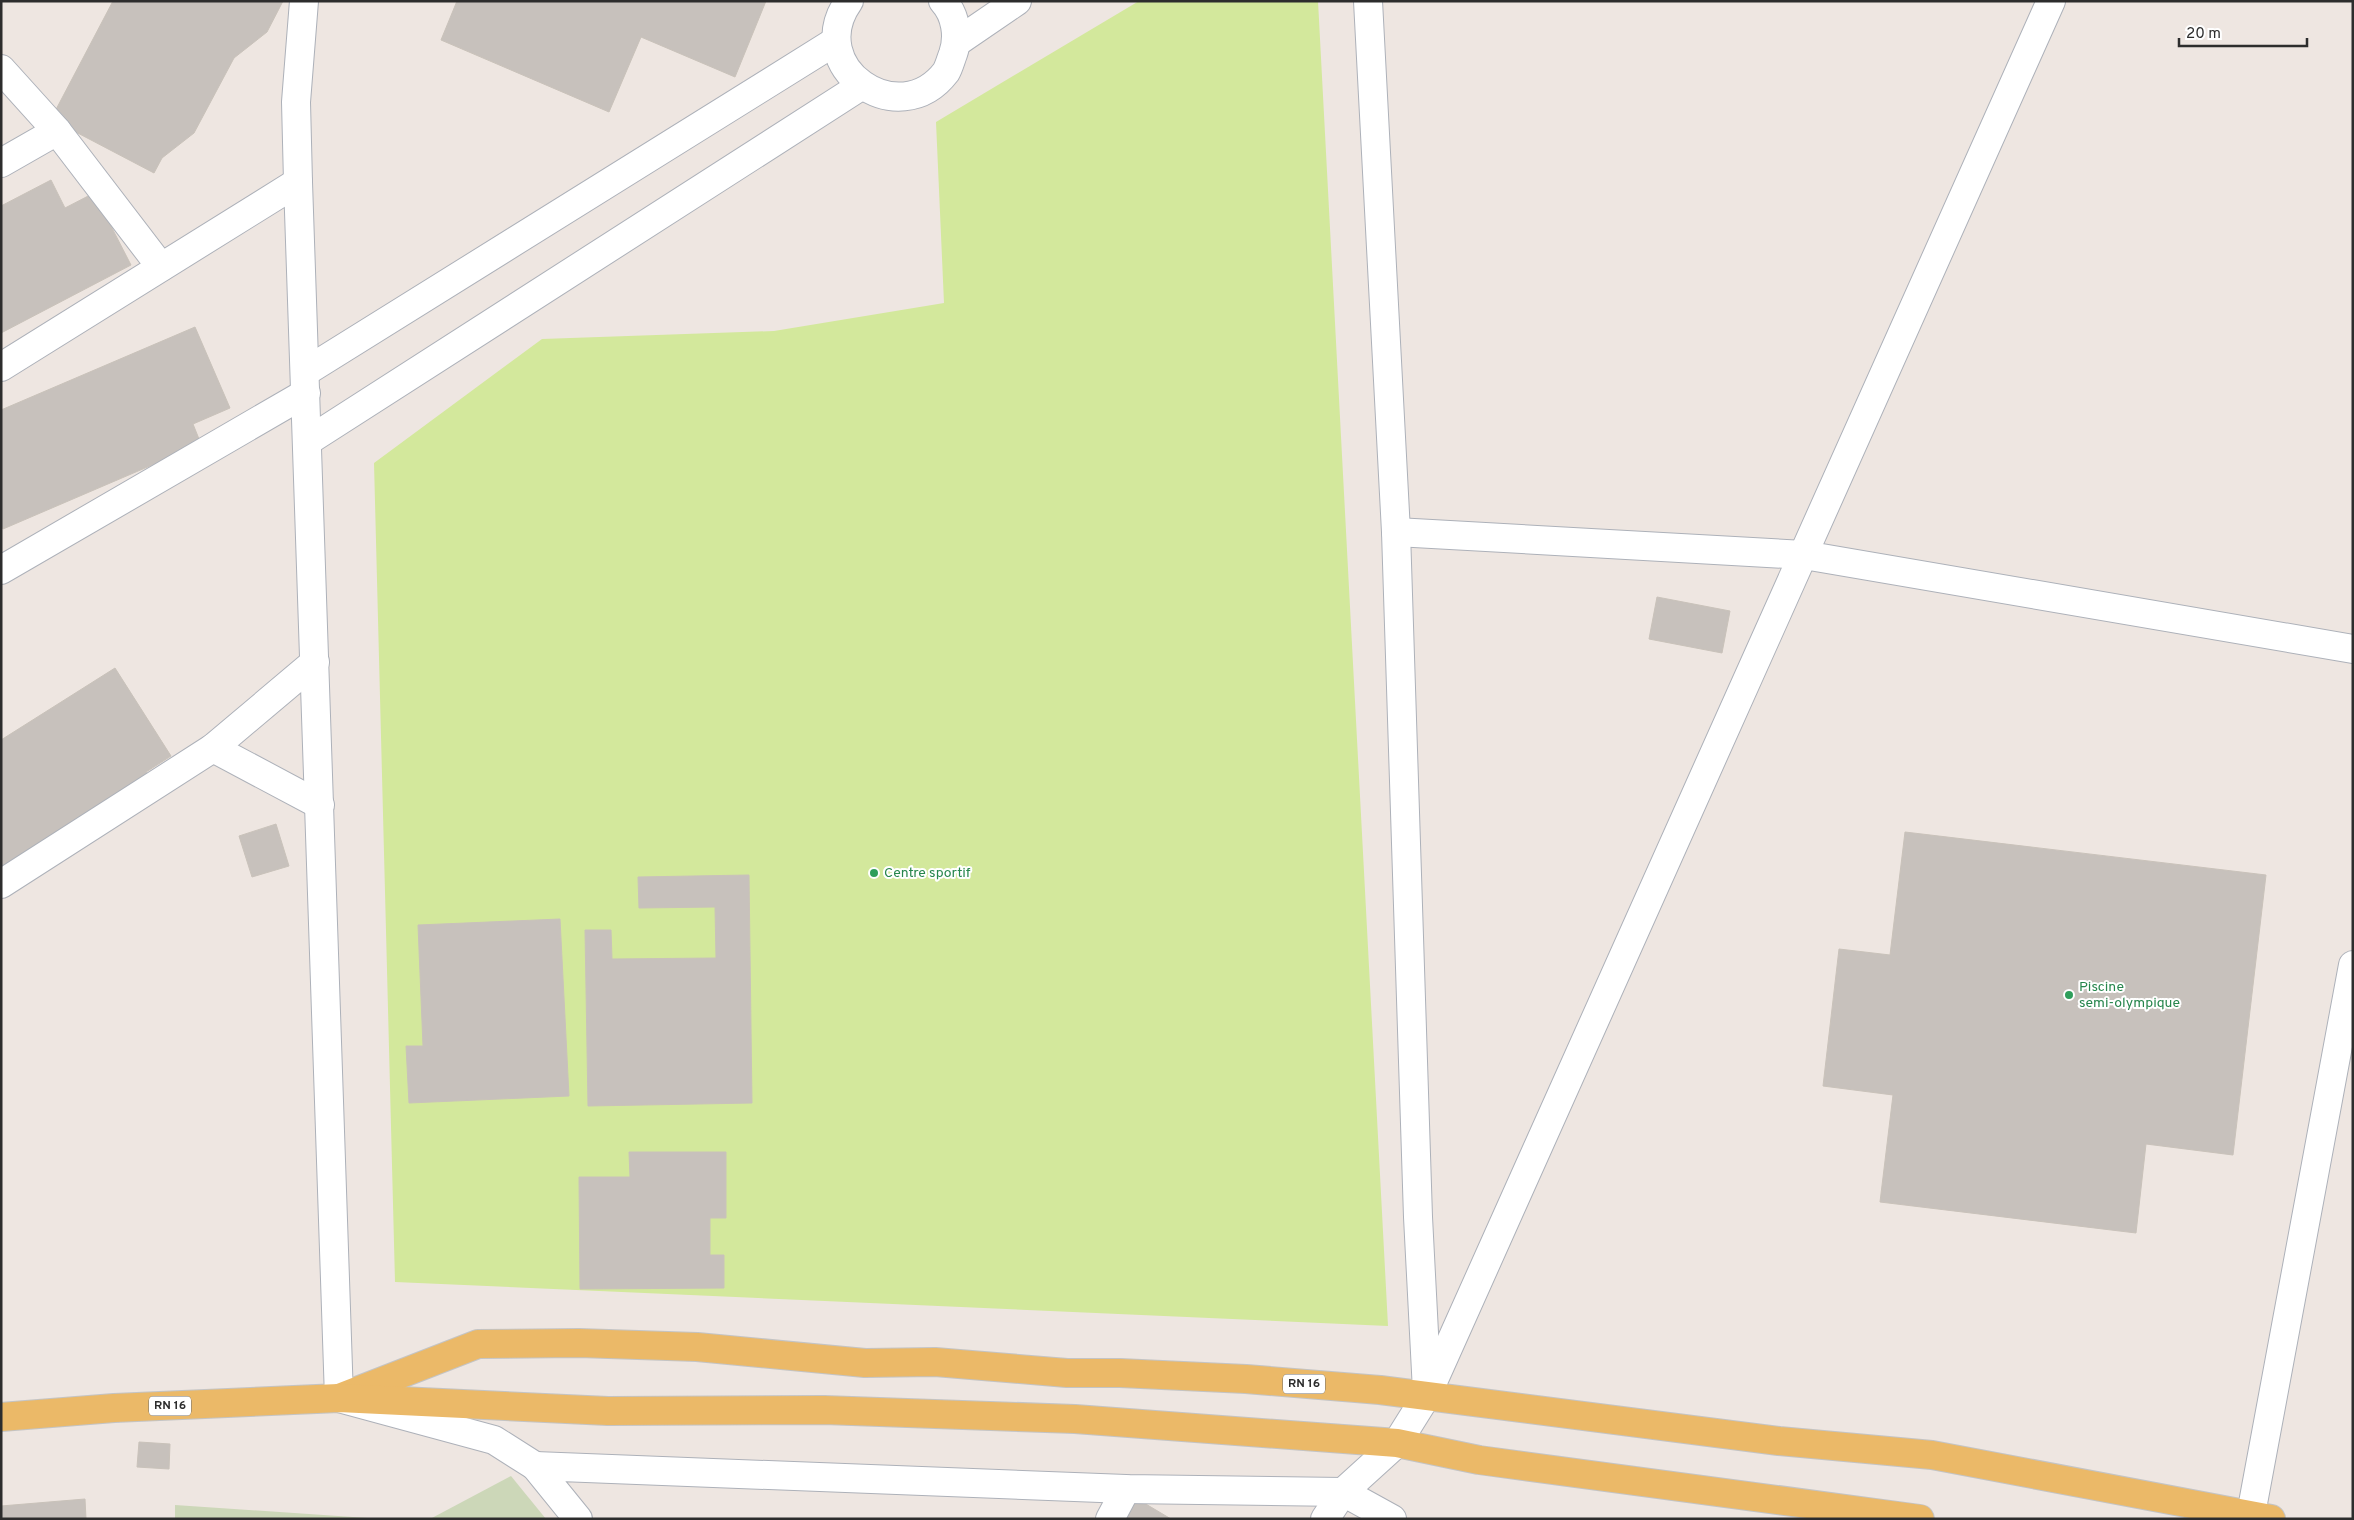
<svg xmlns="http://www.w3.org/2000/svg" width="2354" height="1520" viewBox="0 0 2354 1520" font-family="Overpass,sans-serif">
<rect width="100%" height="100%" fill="#eee6e1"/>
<g fill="#ccd7b8">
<polygon points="511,1476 546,1519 430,1519"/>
<polygon points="175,1505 382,1519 175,1519"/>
</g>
<polygon fill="#d3e89c" points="1139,1 1318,1 1388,1326 395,1282 374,463 542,339 774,331 944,303 936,122"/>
<g fill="#c7c1bc" stroke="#c9c2ba">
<polygon points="113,1 283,1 267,32 234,58 194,133 162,158 154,173 51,119"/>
<polygon points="457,1 766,1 735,77 641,37 609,112 441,40"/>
<polygon points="51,180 65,208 94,193 131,265 1,333 1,206"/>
<polygon points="195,327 230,408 193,424 201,444 3,529 1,525 1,410"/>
<polygon points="1657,597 1730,611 1722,653 1649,639"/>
<polygon points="115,668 171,756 146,772 151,780 1,875 1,740"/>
<polygon points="276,824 289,866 252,877 239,836"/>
<polygon points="1905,832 2266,875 2233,1155 2146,1144 2136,1233 1880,1202 1893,1095 1823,1086 1839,949 1890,955"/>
<polygon points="749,875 752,1103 588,1106 585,930 611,930 612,959 716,958 715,907 639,908 638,877"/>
<polygon points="560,919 569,1096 409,1103 406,1046 423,1046 418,925"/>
<polygon points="629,1152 726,1152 726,1218 710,1218 710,1255 724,1255 724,1288 580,1289 579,1177 630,1177"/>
<polygon points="139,1442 170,1444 169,1469 137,1467"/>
<polygon points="1134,1497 1171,1519 1121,1519"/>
<polygon points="85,1499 86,1519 1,1519 1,1506"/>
</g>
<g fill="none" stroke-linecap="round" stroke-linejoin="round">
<defs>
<g id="street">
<polyline points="304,1 296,102 298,182 339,1398 494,1440 535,1466"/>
<path d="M849,1C802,67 899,134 946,72C949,67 951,59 953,54C959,37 956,15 943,1"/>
<polyline points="1368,1 1396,532 1418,1217 1427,1391"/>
<polyline points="957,42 1017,1"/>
<polyline points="1,69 57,131 161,267"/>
<polyline points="1,163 57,131"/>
<polyline points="1,367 298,182"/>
<polyline points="305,372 836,41"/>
<polyline points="308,441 861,86"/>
<polyline points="1396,532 1804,555 2353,649"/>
<polyline points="1,570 306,393"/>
<polyline points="213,748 320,805"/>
<polyline points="1,884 213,748 315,662"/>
<polyline points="2251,1514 2353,965"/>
<polyline points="578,1519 535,1466 1126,1489 1343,1492 1392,1519"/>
<polyline points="1110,1519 1126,1489"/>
<polyline points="1325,1519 1343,1492 1397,1443 1427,1395 2051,1"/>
</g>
<g id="primary">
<polyline points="339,1398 478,1344 579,1343 697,1347 865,1363 935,1362 1067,1373 1120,1373 1246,1379 1380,1390 1779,1441 1932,1455 2271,1519"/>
<polyline points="1,1417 114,1408 339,1398 608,1411 824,1410 1075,1419 1397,1443 1479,1460 1920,1519"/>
</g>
</defs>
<use href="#street" stroke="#adb1b9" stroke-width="30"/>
<use href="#primary" stroke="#c4c4c4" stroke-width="30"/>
<use href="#street" stroke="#fff" stroke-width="28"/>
<use href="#primary" stroke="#ebb968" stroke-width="28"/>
</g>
<g fill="#2e9e5b" stroke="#fff" stroke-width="2">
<circle cx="874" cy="873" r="5"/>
<circle cx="2069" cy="995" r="5"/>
</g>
<g text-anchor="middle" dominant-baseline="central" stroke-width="4" stroke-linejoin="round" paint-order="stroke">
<g fill="#fff" stroke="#6c6c6c" stroke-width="1">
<rect x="1283" y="1374.5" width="42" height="19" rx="4"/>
<rect x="149" y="1396.5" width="42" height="19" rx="4"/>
</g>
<g font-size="12" font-weight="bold" fill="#2d2d2d">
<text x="1304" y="1384">RN 16</text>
<text x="170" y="1406">RN 16</text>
</g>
<g font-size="14" fill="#27864d" stroke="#fff" text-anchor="start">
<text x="884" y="873">Centre sportif</text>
<text x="2079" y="987">Piscine<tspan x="2079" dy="16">semi-olympique</tspan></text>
</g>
</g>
<rect width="2354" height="1520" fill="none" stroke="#2d2d2d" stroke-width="5"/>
<path d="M2179 38v8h128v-8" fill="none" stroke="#2d2d2d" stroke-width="2.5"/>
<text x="2186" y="38" font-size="15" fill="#2d2d2d" stroke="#ffffff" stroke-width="4" paint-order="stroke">20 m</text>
</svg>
